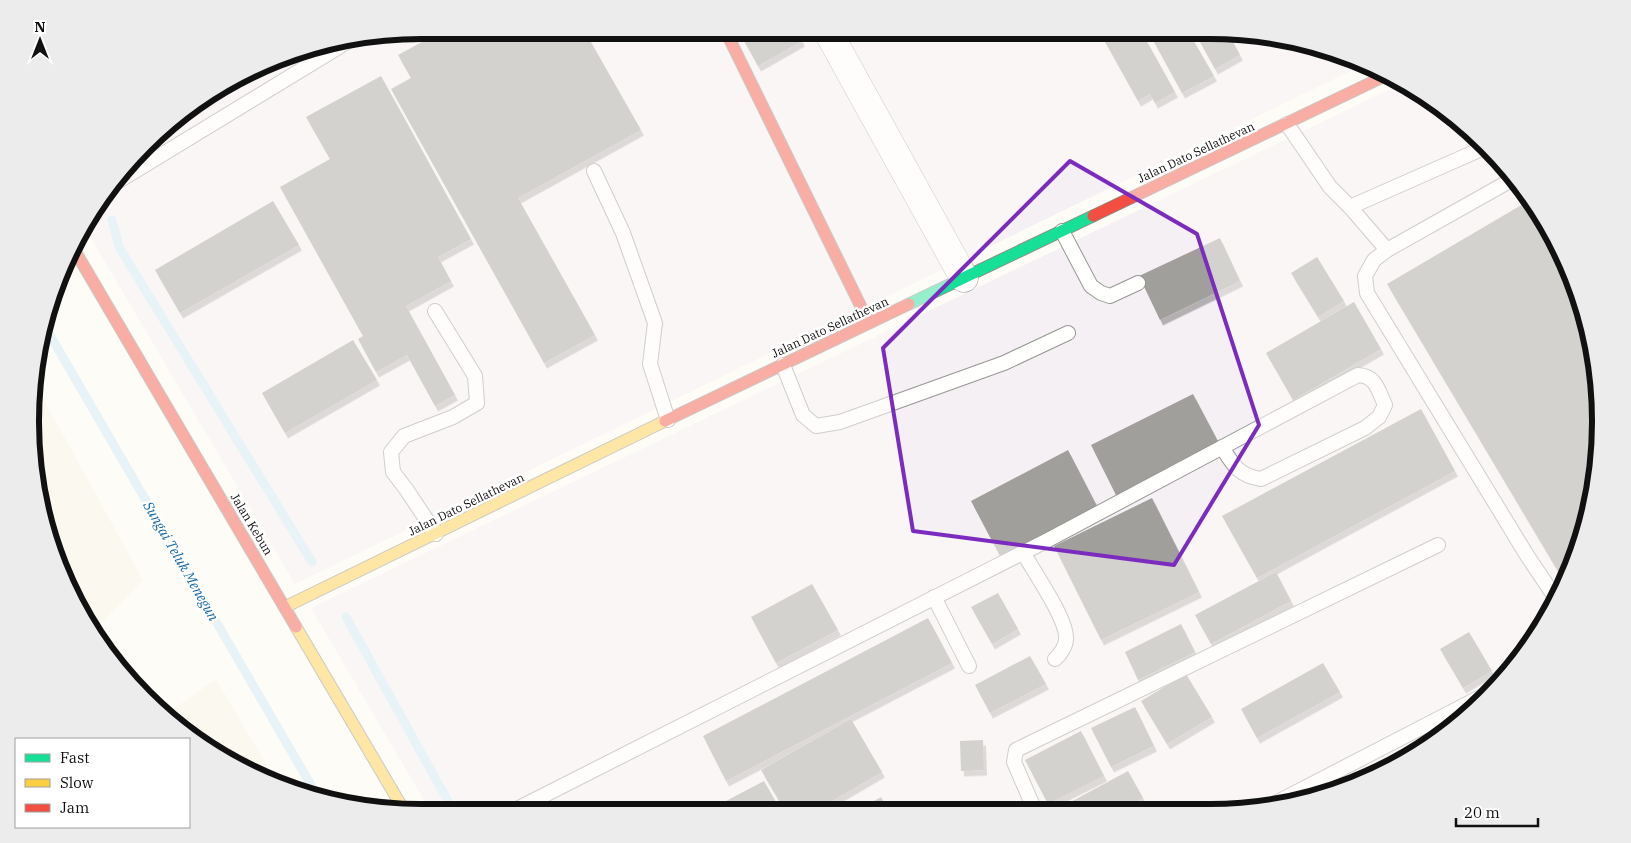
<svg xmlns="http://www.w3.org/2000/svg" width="1631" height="843" viewBox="0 0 1631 843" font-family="'IBM Plex Serif',serif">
<defs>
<filter id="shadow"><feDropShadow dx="3" dy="5.5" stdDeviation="0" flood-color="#0004"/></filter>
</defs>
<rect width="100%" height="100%" fill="#fdfcf7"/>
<g fill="#f5f0f3">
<polygon points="421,30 1235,31 1311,43 1365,64 295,584 85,228 96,204 183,111 295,51"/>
<polygon points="1403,83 1448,111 1504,164 1549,226 1580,296 1598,371 1600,447 1588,523 1560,595 1504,680 1427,747 1359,783 1261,810 431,812 311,608"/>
</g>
<g fill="#f9f7e4">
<polygon points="37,387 143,580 96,629 60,572 31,447"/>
<polygon points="216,679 278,784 248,772 183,732 165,715"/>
</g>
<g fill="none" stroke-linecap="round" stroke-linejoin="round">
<g stroke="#cde8f7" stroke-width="9">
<polyline points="112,220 119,247 312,562"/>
<polyline points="43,323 319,799"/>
<polyline points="346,617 454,812"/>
</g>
</g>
<g fill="#a19f9c" filter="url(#shadow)">
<polygon points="444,30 584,30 641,130 518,198 595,335 544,363 391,89 411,78 398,55"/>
<polygon points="738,30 796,30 802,41 758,66"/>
<polygon points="1099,31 1141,31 1175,92 1155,103 1150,94 1138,101"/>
<polygon points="1148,31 1188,31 1214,76 1182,93"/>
<polygon points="1194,31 1227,31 1240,55 1215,69"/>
<polygon points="381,76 471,239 438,257 451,281 406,306 455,395 435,406 407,355 376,372 358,339 363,336 280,187 330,159 306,117"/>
<polygon points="1530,200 1549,226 1580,296 1598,371 1600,447 1588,523 1565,583 1387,284"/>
<polygon points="273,201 299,245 180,313 155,270"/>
<polygon points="1220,238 1240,281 1160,320 1139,276"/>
<polygon points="1317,257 1344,301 1318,317 1291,273"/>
<polygon points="1354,302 1381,349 1293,400 1266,353"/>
<polygon points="353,340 377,380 285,433 262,393"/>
<polygon points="1193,394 1220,445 1117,497 1091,445"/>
<polygon points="1421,409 1455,471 1257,578 1222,516"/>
<polygon points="1068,450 1097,506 1000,556 971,501"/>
<polygon points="1152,498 1199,592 1101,640 1054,546"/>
<polygon points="1276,572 1291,601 1211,644 1195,615"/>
<polygon points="812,584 838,630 776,663 751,617"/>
<polygon points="998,593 1018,629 992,644 971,607"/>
<polygon points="928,618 952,663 726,781 703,736"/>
<polygon points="1181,624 1195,652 1138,680 1125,652"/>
<polygon points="1469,632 1492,671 1463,688 1440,649"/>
<polygon points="1030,656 1046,684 990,713 975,685"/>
<polygon points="1323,663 1340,692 1257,738 1241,709"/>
<polygon points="1186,674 1212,717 1167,744 1141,701"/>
<polygon points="1135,707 1154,746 1111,767 1091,728"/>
<polygon points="851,719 882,772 815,811 785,811 761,770"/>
<polygon points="1449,727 1427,747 1410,756 1406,750"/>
<polygon points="1081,731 1104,776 1048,804 1025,760"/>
<polygon points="983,740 984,770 961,771 960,741"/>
<polygon points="1128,771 1143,798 1121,810 1071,810 1067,804"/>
<polygon points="764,781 781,811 707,811"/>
<polygon points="881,797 889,811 870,811 867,805"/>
</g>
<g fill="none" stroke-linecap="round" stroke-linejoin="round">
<defs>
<g id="lane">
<polyline points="1287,124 1330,187 1350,207 1486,147"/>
<polyline points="594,171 623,233 655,323 650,364 668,420"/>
<polyline points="1515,178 1387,250 1374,260 1365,276 1367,293 1528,557 1557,600"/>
<polyline points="117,182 347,42"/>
<polyline points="1350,207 1387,250"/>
<polyline points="1062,231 1091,286 1101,293 1110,296 1138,283"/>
<polyline points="435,311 475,376 477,403 453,417 404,436 391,452 393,472 406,489 436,534"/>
<polyline points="783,365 803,415 816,426 840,422 1004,363 1068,333"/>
<path d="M1023,552C1033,571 1068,620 1066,639C1066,646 1060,655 1055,659"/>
<polyline points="934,597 969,666"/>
<polyline points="1264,809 1490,692"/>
<polyline points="1032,810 1033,806 1014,762 1016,750 1438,545"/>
<path d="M511,812L1046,541L1358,375C1376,376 1378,390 1385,405L1379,417L1365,428L1261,479C1239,476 1233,465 1222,447"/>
</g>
<polyline id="street" points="827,30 964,278"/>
<polyline id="fast" points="909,304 1093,216"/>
<g id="slow">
<polyline points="285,607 665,421"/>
<polyline points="296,627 405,812"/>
</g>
<g id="jam">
<polyline points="726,32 869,323"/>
<polyline points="1093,216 1389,74"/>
<polyline points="75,251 296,627"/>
<polyline points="665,421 909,304"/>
</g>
</defs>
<use href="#lane" stroke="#979795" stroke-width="16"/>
<use href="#street" stroke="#979795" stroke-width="29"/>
<use href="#fast" stroke="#8e8d8b" stroke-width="13"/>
<use href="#slow" stroke="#8e8d8b" stroke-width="13"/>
<use href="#jam" stroke="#8e8d8b" stroke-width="13"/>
<use href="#lane" stroke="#fffffe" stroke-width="14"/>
<use href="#street" stroke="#fffffe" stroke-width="28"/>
<use href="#fast" stroke="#16e098" stroke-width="11"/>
<use href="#slow" stroke="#ffcf43" stroke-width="11"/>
<use href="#jam" stroke="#f24e42" stroke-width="11"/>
</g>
<path d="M0 0H1631V843H0ZM1070,161L1197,234L1259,425L1174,565L913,531L883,348Z" fill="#fdfcf7" fill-opacity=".55" fill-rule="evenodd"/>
<path fill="none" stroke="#7b2cbf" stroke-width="4" stroke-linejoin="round" d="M1070,161L1197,234L1259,425L1174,565L913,531L883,348Z"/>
<g text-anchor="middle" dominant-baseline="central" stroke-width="5" stroke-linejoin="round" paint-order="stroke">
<g font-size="12" fill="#111" stroke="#fff">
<text transform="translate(1196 152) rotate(-25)">Jalan Dato Sellathevan</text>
<text transform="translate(830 327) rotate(-25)">Jalan Dato Sellathevan</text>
<text transform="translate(466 504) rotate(-26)">Jalan Dato Sellathevan</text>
<text transform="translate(252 524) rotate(59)">Jalan Kebun</text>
</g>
<g font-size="14" font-style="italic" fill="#1768a6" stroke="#fff">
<text transform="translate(181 561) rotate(60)">Sungai Teluk Menegun</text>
</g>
</g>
<path d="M0 0H1631V843H0ZM421 39H1210A382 382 0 0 1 1592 421V422A382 382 0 0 1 1210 804H421A382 382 0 0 1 39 422V421A382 382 0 0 1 421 39Z" fill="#ececec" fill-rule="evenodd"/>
<path fill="none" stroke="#111" stroke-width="6" d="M421 39H1210A382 382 0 0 1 1592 421V422A382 382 0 0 1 1210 804H421A382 382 0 0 1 39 422V421A382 382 0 0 1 421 39Z"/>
<rect x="15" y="738" width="175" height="90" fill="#ffffff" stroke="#a0a0a0"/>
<rect x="25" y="754" width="25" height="8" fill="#16e098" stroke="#a0a0a0"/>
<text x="60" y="763" font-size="15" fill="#111111">Fast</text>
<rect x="25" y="779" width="25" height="8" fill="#ffcf43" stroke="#a0a0a0"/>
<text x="60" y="788" font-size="15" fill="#111111">Slow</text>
<rect x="25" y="804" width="25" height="8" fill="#f24e42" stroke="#a0a0a0"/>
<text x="60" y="813" font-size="15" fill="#111111">Jam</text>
<g transform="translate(40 40)" stroke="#ffffff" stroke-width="4" paint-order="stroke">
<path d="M0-4L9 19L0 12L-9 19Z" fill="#111111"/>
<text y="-8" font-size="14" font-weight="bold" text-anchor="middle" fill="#111111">N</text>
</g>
<path d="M1456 818v8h82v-8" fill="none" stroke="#111111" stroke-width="2.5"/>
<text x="1464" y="818" font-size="15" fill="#111111" stroke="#ffffff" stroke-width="4" paint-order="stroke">20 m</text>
</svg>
